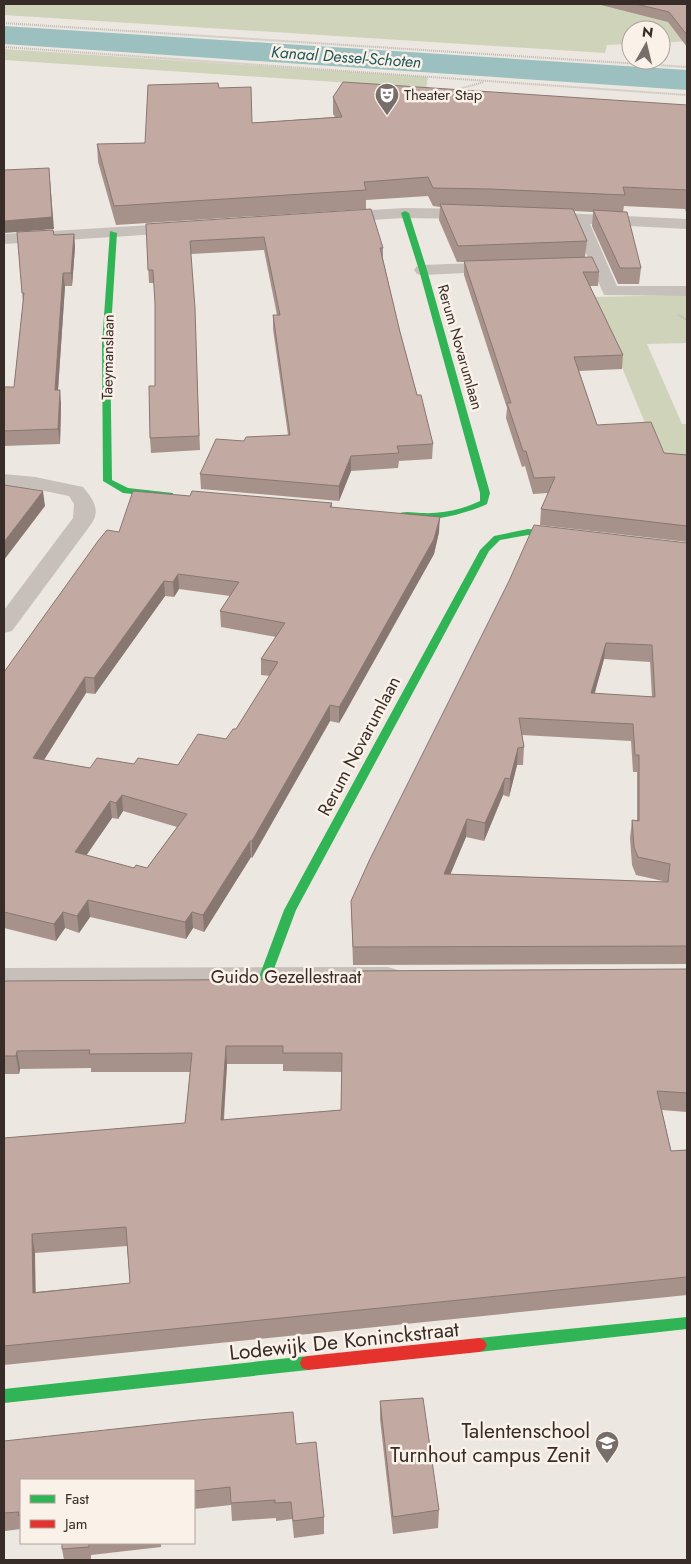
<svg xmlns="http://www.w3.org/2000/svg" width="691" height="1564" viewBox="0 0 691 1564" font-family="Jost,sans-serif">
<rect width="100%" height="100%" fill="#ede7e1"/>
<g fill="#cfd3ba">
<polygon points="4,4 611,4 687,26 687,41 661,43 661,30 631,30 631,44 607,45 605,53 4,15"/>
<polygon points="4,49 428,77 426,88 4,60"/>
<polygon points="687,295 687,343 647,344 682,424 687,424 687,470 664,469 593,297"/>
</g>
<polygon fill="#9cc0bf" points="4,26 687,70 687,90 4,44"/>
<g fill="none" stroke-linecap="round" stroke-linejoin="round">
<g stroke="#bfb8b2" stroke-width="2" stroke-dasharray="1 1" stroke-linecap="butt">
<polyline points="4,23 687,67"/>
<polyline points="4,47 687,95"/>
<polyline points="458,91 459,89 484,82"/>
<polyline points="678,315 687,320"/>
</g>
<g fill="#c6bfba" fill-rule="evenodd">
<polygon points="405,208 475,209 481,211 483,214 481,217 475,219 405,218 336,222 330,220 328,217 330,214 336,212"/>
<polygon points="541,212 687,219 687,229 590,224 617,286 687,286 687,296 604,295 573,223 535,220 533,217 535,214"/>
<polygon points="183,223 189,224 191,228 189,232 4,244 4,234"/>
<polygon points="500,262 506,263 509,267 506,271 423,275 417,274 414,270 417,266 423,265"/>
<path d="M4,474L35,477L83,487C92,498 101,509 92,523L12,631L4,633V610L73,518L74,504L69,496L35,489L4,486Z"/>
<polygon points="388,967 398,970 403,977 398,984 388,987 4,988 4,968"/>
</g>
<g fill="#30b455" fill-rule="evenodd">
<path d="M405,211L409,213L427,270L490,493L487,504C469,513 414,528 397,515C403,510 413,513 421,513C442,514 461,510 480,501V493L419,270L401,213Z"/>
<polygon points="110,231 117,233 110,344 112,480 128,488 173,493 173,497 170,498 123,493 103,481 102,344"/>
<polygon points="528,529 567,533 572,536 567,539 528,535 500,540 489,551 296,910 271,977 269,980 261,980 259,977 284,910 480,550 494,536"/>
<polygon points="687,1317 687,1329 479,1352 474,1350 471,1345 474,1340 479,1338"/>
<polygon points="308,1356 314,1358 316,1363 314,1368 308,1370 4,1403 4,1389"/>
</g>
<polygon fill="#e5322d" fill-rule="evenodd" points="479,1338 484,1340 487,1345 484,1350 479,1352 308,1370 302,1368 300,1363 302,1358 308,1356"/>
</g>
<g fill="#a7928b" fill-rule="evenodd">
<polygon points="597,4 687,4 687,47 668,22"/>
<polygon points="219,88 252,123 335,117 333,114 333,97 687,105 687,215 685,209 624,206 623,212 641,268 639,284 618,284 592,226 593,212 574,211 587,241 585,257 599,272 598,286 590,286 623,355 622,369 579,371 597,425 664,453 687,455 687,542 540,525 541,509 548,493 533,494 525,466 522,467 516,449 506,418 507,408 464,275 464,262 457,262 439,220 440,207 433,206 428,196 366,200 366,209 116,225 98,162 97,144 145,143"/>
<polygon points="146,224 383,248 383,259 400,332 417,395 433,444 432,459 399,461 398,468 351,471 339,501 201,489 200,474 244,441 288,435 273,329 273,315 277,315 264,250 191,254 195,322 200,450 151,453 150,438 155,386 155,304 154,283 149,283"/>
<polygon points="17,232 54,235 74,234 75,247 72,286 65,286 58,390 61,404 60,444 4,446 4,387 14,387 23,303"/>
<path d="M190,496L332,503V507L439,532L434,554L345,713L339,723L330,721L252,858L251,857L204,932L193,928L186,939L90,917L79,933L65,928L56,941L4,928V672L119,532ZM179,589L230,596L220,611L221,627L276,637L261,659V675L270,676L236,729L226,739L178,765L134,764L90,768L44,760L86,693L95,694L165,596L174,597ZM123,811L177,827L147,868H134L86,855L112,818L118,819Z"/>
<path d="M687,543V964L353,965L351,901L370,859ZM604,659L650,662L652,697L594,694ZM522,735L631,741L633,772H637V821L632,820L630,838L632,865L636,875L667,882L450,874L466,837L484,841L503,795L509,797L517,765H523L524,747Z"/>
<path d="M687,969V1112L662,1110L671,1151L687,1150V1295L4,1365V1138L185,1123L190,1072H91V1068L20,1069L19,1074H4V981L353,979ZM227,1064H283V1071L342,1072L341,1110L224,1120ZM127,1246L130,1283L35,1292V1253Z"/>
<polygon points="380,1401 439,1510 438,1528 393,1534 380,1419"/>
<polygon points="4,1441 296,1444 324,1517 324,1534 294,1538 292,1519 276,1521 276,1518 232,1521 231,1505 194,1509 194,1480 21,1480 21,1530 21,1529 5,1531 4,1524"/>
<polygon points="62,1543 161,1543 161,1547 91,1555 91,1560 64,1560 62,1549"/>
</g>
<g fill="#887771">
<polygon points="50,180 54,229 4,233 4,221"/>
<polygon points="74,234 75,247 72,286 71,273"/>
<polygon points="63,273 65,286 57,404 55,390"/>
<polygon points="60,390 61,404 60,444 58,429"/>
<polygon points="351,456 351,471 339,501 339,486"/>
<polygon points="43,491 45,506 4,560 4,542"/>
<polygon points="440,517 439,532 434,554 339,723 339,707"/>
<polygon points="178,574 179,589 174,597 173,582"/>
<polygon points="164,581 165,596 95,694 94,678"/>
<polygon points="606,643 604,659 590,711 591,693"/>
<polygon points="85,677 86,693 35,774 33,758"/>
<polygon points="330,705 330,721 252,858 252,841"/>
<polygon points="518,748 517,765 509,797 510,779"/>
<polygon points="505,778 503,795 484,841 485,823"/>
<polygon points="122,795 123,811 118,819 116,803"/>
<polygon points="110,801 112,818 77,869 75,852"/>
<polygon points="467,819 466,837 443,892 444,874"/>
<polygon points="250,841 251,857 204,932 203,915"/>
<polygon points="88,900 90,917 79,933 77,916"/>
<polygon points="63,912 65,928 56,941 54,924"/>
<polygon points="192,912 193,928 186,939 185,922"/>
<polygon points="226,1046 227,1064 222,1138 221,1120"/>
<polygon points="17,1051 20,1069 19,1074 16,1056"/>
<polygon points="32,1234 35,1253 36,1311 33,1293"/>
</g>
<g fill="#c2aaa2" stroke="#887771" fill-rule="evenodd">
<polygon points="636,4 687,4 687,35 669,12"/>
<polygon points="343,82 687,105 687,190 623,187 625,195 489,189 433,188 428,177 364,182 366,190 114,206 97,144 145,143 148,85 218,83 219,88 251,87 252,123 342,117 333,97"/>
<polygon points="49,168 52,217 4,221 4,170"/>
<polygon points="440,204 573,209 587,241 458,246"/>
<polygon points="371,209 383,248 380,248 400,332 417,395 421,395 433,444 397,446 399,453 351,456 339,486 200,474 216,439 244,441 246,437 290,435 273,315 280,315 264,237 190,241 195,308 199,436 150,438 149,386 155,386 155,304 153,270 148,270 146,224"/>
<polygon points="593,210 627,212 641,268 620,268"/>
<polygon points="53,230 54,235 74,234 71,273 63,273 55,390 60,390 58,429 4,431 4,387 14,387 24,293 22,293 17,232"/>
<polygon points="592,257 599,272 583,272 623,355 574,357 597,425 651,422 664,453 687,455 687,526 541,509 555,477 534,478 526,451 523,451 507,403 511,403 464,261"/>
<polygon points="4,485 43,491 4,542"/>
<path d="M133,491L190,496L192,491L332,503L330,507L440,517L434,539L345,697L339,707L330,705L252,841H250L203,915L192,912L185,922L88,900L77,916L63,912L54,924L4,912V672L98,541L107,530L119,532ZM178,574L239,582L220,611L285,623L261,659L278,662L236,729H233L226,739L198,734L178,765L138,758L134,764L97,758L90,768L33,758L85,677L94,678L164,581L173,582ZM122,795L187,814L147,868L136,865L134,868L75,852L110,801L116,803Z"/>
<path d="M534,525L687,543V946L353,947L351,901L370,859L509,581ZM606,643L652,645L655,697L591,693ZM519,718L633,724L635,755H639V821L632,820L634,847L638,857L670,864L668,882L444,874L467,819L485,823L505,778L510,779L518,748L524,747Z"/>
<path d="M687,969V1093L657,1091L671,1151L687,1150V1277L4,1346V1138L185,1123L192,1053L89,1054L90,1050L17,1051L16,1056H4V981L354,979L353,971ZM226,1046H283V1053H342L341,1110L221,1120ZM126,1227L130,1283L33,1293L32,1234Z"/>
<polygon points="423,1398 439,1510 393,1517 380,1401"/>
<polygon points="293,1412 296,1444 316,1442 324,1517 293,1521 291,1502 275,1503 275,1500 231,1503 230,1487 194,1491 194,1480 21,1480 21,1515 18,1515 19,1512 4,1513 4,1441 198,1420"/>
<polygon points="62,1543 89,1543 89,1547 62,1549"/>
</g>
<defs>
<symbol id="theatre-pin" viewBox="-11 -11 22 30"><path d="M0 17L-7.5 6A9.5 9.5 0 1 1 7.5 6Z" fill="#776d69" stroke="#faf1e8"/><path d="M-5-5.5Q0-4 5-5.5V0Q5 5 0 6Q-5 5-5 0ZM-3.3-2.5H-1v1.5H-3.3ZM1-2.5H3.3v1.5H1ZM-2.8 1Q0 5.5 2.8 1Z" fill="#fff"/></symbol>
<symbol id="school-pin" viewBox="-11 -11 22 30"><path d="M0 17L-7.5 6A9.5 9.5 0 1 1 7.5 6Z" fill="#776d69" stroke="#faf1e8"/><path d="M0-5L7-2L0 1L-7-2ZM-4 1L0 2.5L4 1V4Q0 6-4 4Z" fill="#fff"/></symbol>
</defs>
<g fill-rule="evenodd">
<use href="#theatre-pin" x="373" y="81" width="28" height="38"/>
<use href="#school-pin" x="593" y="1429" width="28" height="38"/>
</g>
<g text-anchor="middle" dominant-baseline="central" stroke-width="5" stroke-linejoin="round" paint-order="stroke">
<g font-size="15" fill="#372c28" stroke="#faf1e8" text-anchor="start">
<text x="404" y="95">Theater Stap</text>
</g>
<g font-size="15" fill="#372c28" stroke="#faf1e8">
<text transform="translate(460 347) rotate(74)">Rerum Novarumlaan</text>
<text transform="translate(108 357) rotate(-89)">Taeymanslaan</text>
</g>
<g font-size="16" font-style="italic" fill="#1c575a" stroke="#faf1e8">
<text transform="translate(346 57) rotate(4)">Kanaal Dessel-Schoten</text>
</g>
<g font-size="18" fill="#372c28" stroke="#faf1e8">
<text transform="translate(359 746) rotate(-62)">Rerum Novarumlaan</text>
<text x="286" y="977">Guido Gezellestraat</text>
</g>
<g font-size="21" fill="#372c28" stroke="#faf1e8">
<text transform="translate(344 1341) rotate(-6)">Lodewijk De Koninckstraat</text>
</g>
<g font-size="21" fill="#372c28" stroke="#faf1e8" text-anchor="end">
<text x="590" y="1431">Talentenschool<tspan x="590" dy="24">Turnhout campus Zenit</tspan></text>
</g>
</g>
<rect width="691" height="1564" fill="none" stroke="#372c28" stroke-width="10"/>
<rect x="20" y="1479" width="175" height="65" fill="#faf1e8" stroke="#aca29b"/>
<rect x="30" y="1495" width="25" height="8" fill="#30b455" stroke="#aca29b"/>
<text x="65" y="1504" font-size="15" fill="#372c28">Fast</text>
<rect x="30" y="1520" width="25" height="8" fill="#e5322d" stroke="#aca29b"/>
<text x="65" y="1529" font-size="15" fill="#372c28">Jam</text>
<g transform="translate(646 45) rotate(8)"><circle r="24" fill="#faf1e8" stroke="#aca29b"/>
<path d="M0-4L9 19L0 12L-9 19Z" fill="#776d69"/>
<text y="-8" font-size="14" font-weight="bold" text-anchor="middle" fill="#372c28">N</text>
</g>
</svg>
